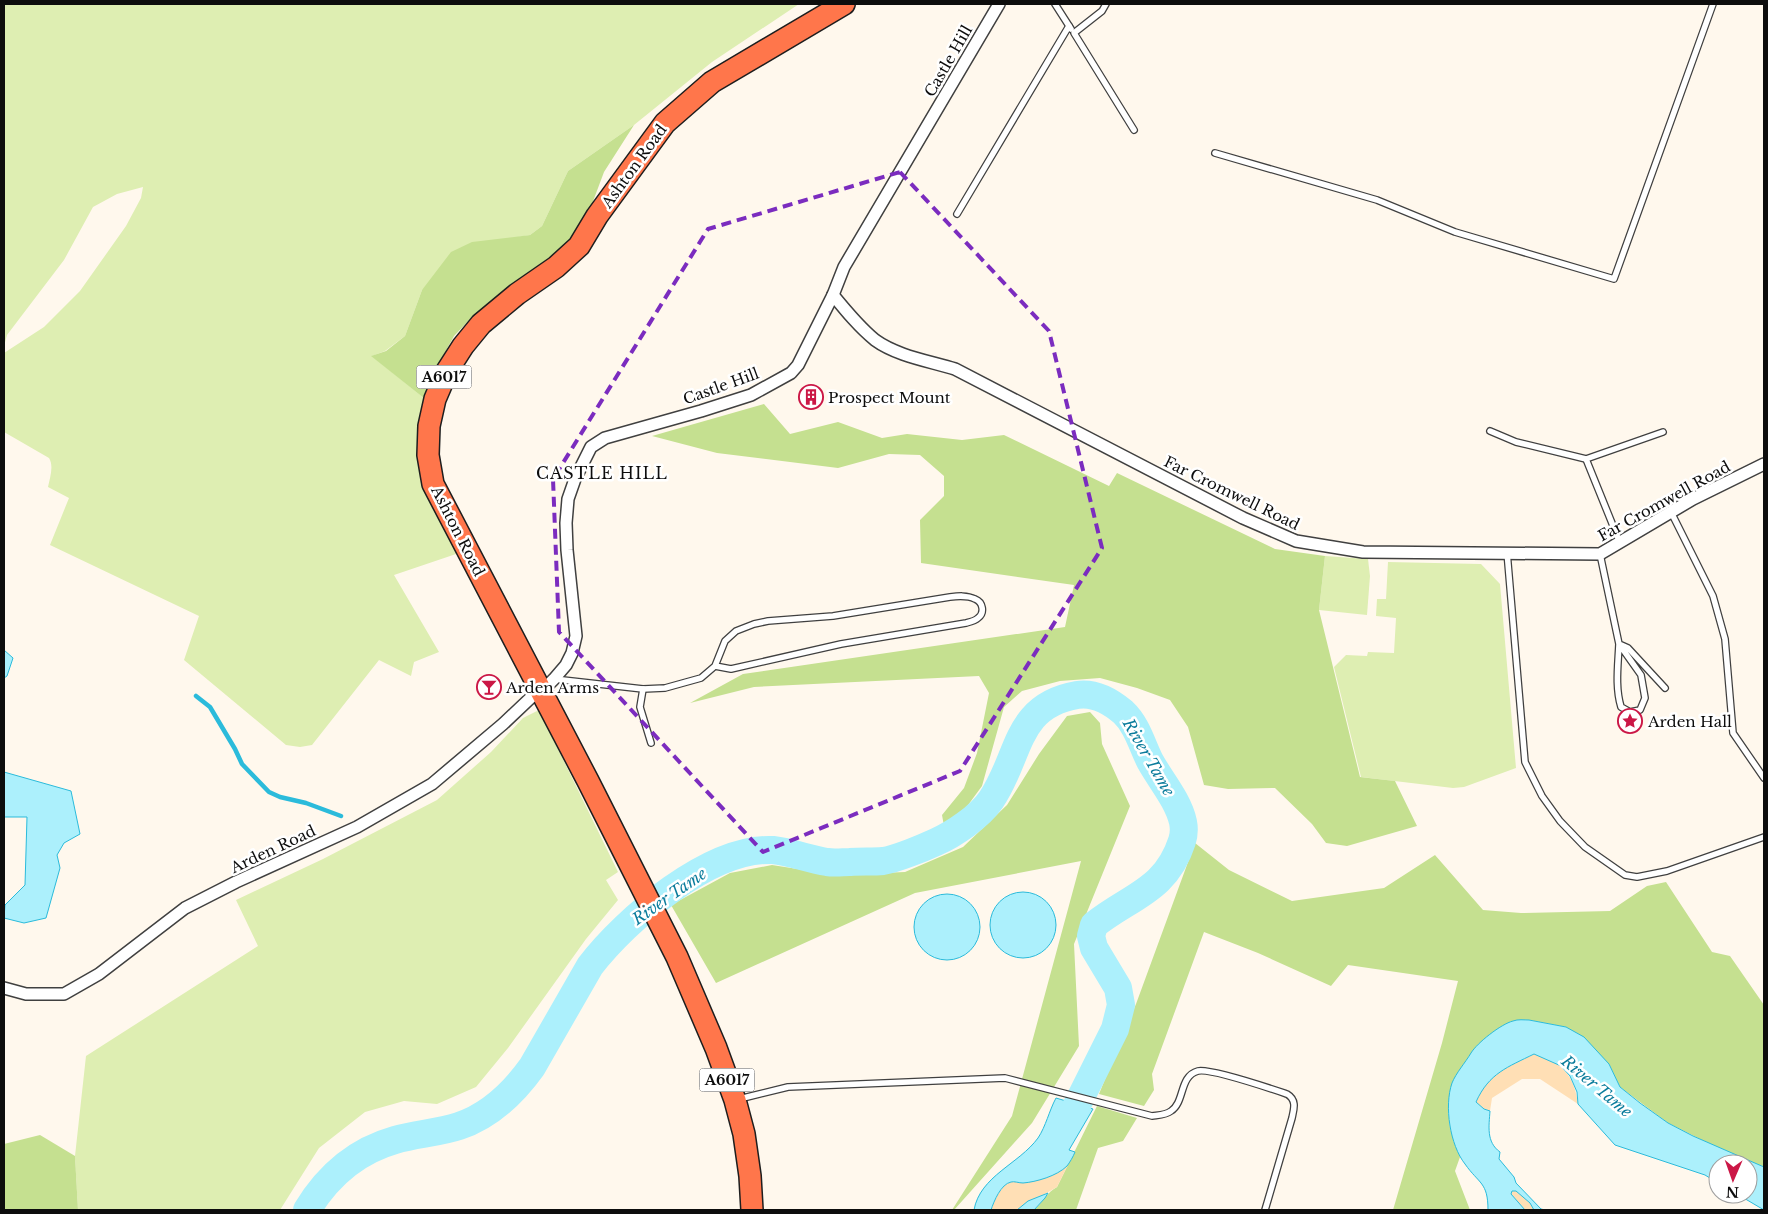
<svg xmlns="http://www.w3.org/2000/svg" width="1768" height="1214" viewBox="0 0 1768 1214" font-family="'Libre Baskerville',serif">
<rect width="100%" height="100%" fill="#fff8ed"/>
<g fill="#deeeb2">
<path d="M4,4H799L712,62L634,125L568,171L542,226L530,235L507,239L422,290L405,336L385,351L372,356L425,399L421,426L459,553L394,575L439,652L414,662L411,676L379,660L312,745L300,747L286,745L184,660L199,616L50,545L69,498L48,487C50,477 54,466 49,458L4,432V353L44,327L80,291L126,226L141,198L143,187L117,194L93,207L64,260L7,335L4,346Z"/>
<polygon points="1325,556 1368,559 1370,576 1367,615 1319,610"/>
<polygon points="1388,562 1481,564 1500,584 1516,768 1464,787 1453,788 1361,777 1334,667 1346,655 1367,656 1368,652 1394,653 1396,618 1376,616 1377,599 1386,599"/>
<polygon points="539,710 618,872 606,880 618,900 586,939 508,1048 476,1087 437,1104 404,1101 365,1112 319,1148 280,1210 78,1210 75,1156 86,1056 258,946 236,900 323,859 437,800 491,752 523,718"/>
</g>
<g fill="#c5e090">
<polygon points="634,125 604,172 592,204 579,227 561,250 543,266 502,293 472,317 454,336 438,365 425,399 371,356 386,351 405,336 422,290 451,252 472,242 530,235 542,226 568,171"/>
<polygon points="764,404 790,434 838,422 882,438 907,434 962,440 1004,435 1109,486 1117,473 1275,549 1325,556 1319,610 1360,777 1395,781 1417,826 1347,846 1326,843 1312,824 1275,788 1228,789 1204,785 1188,727 1170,700 1137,688 1100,678 1060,681 1022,691 1004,707 982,786 960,816 944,826 942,815 964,788 977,753 989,693 979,676 754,687 690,703 743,674 1065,627 1074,585 921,563 920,520 944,496 944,476 920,455 889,454 838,468 717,453 652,436"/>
<polygon points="1090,712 1100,723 1102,744 1130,806 1074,944 1079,1046 1032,1123 954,1210 952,1210 1012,1116 1081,861 915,893 716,983 671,905 730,873 772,865 836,875 905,872 963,847 1007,805 1039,754 1067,716"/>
<polygon points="1195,843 1229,870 1292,901 1384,888 1435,855 1483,910 1521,913 1610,911 1647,886 1666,882 1712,952 1730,956 1764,1005 1764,1167 1724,1151 1668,1123 1620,1087 1609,1064 1566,1027 1529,1020 1513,1021 1453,1083 1448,1108 1450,1128 1460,1157 1455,1171 1470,1210 1393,1210 1442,1043 1458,981 1348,965 1331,986 1258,953 1204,932 1152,1074 1154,1090 1144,1106 1099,1094 1136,1004"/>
<path d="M1097,1106L1137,1118L1123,1141L1098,1148L1076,1210H1034C1042,1203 1047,1192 1057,1187Z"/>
<polygon points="40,1135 75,1156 78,1210 4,1210 4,1144"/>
</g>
<g fill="#ffdfb5">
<path d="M1534,1054C1562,1063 1574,1074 1578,1104L1540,1079H1522L1492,1098L1490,1111L1484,1109L1476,1102C1490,1071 1506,1068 1534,1054Z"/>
<path d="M1068,1165L1057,1187L1038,1198L1028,1201L1017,1210H991C994,1202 1001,1184 1011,1182C1014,1181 1016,1182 1019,1182C1036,1182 1054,1176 1068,1165Z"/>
<polygon points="1511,1191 1516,1191 1530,1203 1534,1210 1525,1210 1511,1194"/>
</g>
<g fill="#acf0fc" stroke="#2bbbdb">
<polygon points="4,650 13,658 7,676 4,678"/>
<polygon points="4,772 71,791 80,834 64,843 57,855 60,868 46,918 24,923 4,918 5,905 25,885 27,817 4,817"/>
<circle cx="1023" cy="925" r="33"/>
<circle cx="947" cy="927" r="33"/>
<path d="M1529,1020L1566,1027L1584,1037L1609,1064L1620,1087L1640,1103L1668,1123L1693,1136L1764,1167V1210L1737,1194H1748V1164H1718V1183L1705,1175L1615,1145L1578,1104L1577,1092L1570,1076L1561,1066L1534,1054C1508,1067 1489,1073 1476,1102L1484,1109L1490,1111C1489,1126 1486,1142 1500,1152L1499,1159L1514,1177L1516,1183L1541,1209L1545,1210H1534L1530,1203L1516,1191H1512L1511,1194L1525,1210H1488C1488,1182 1479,1184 1465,1164C1450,1145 1444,1106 1452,1083C1456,1073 1465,1063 1471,1053C1477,1043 1501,1024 1513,1021C1518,1019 1524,1020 1529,1020Z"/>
<path d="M1056,1098L1093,1109L1069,1150L1075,1152C1073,1157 1070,1162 1067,1166C1057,1176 1036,1182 1023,1183C1019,1183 1014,1181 1011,1182C1001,1184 994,1201 991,1210H974C980,1176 1019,1164 1038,1138C1046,1126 1049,1111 1056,1098Z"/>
<polygon points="1048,1193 1045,1198 1034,1210 1017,1210 1028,1201"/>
</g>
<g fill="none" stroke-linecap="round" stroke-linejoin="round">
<polyline stroke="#2bbbdb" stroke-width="4.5" points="196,696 210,707 235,749 242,764 269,792 280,797 306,803 341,816"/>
<path stroke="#acf0fc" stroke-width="28" d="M307,1210C327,1177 356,1151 395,1140C415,1134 438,1133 459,1126C489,1116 514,1092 532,1067L590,966C626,919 710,847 773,850C791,852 809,859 827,862C835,863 843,862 850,862C861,861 872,862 883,861C896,859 923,848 936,842C954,834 979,817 991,800C1021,756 1014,706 1077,695C1095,692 1110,701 1123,712C1137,725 1142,745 1150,761C1161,781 1178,800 1183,822C1184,827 1184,835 1182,841C1166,891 1130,896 1094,925L1091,936L1094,948L1118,988L1121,1005L1115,1029L1077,1105L1059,1137"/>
<defs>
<g id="lane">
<polyline points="1055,4 1071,29"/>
<polyline points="1106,4 1102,11 1074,33 1134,130"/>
<polyline points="1215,153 1377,200 1455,232 1614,279 1713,4"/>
<polyline points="957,214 1069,26"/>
<polyline points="1490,431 1516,442 1586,459"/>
<polyline points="1671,512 1713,596 1725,639 1733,733 1764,778"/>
<polyline points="1620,543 1586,459 1663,432"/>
<polyline points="1507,552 1525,762 1542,796 1560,821 1585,847 1625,875 1637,877 1667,871 1764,837"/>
<path d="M1600,554L1619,644L1641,675L1645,698L1640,710L1630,712L1621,707C1615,687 1618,666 1619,644L1628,648L1665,688"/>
<path d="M554,679L643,689L665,688L701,678L715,666L725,641L736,631L754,624L768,621L833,616L950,597C958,596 967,595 975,599C983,602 985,613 978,618C975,621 970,622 966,623L841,644L731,669L715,666"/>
<polyline points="643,689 640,707 651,743"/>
<path d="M739,1099L788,1087L1005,1078L1152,1116C1159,1115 1166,1115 1171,1111C1185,1102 1179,1076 1198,1071C1210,1068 1272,1089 1287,1094C1297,1100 1294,1109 1292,1118L1265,1210"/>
</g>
<g id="street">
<path d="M833,295C846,311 859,327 875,340C897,356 929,361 955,369L1243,518L1296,541L1363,552L1600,554L1693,499L1764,464"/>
<polyline points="4,988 26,994 64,994 99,974 185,908 236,882 357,827 432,784 503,724 540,689 548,685 554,679 566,665 572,653 576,636 567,550 566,523 568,499 575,479 591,447 605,438 701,411 751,395 791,373 798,365 833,295 844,267 999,4"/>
</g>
<polyline id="highway" points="752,1210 750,1176 744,1134 735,1100 716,1048 677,957 588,781 433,484 428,455 429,426 435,399 447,371 463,346 481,324 517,294 556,267 579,246 597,216 665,123 712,82 844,4"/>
</defs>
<use href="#lane" stroke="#404040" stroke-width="8"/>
<use href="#street" stroke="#404040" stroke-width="14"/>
<use href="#highway" stroke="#1e1e1e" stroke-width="24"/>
<use href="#lane" stroke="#fff" stroke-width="5.5"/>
<use href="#street" stroke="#fff" stroke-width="11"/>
<use href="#highway" stroke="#ff764b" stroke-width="21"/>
</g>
<path fill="none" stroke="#7b2cbf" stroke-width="4" stroke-dasharray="10 6" stroke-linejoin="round" d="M900,172L1049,331L1102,548L960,771L763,852L559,632L553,479L708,229Z"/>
<defs>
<symbol id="building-ring" viewBox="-11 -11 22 22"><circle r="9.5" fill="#fff" stroke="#cb1746" stroke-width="1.5"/><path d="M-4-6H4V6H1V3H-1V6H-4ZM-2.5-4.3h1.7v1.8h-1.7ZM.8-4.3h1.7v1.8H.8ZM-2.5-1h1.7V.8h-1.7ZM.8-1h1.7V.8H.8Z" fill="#cb1746"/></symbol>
<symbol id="bar-ring" viewBox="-11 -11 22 22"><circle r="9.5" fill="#fff" stroke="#cb1746" stroke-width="1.5"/><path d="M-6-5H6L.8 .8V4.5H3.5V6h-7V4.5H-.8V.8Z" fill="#cb1746"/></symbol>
<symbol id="sight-ring" viewBox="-11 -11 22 22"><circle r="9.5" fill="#fff" stroke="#cb1746" stroke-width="1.5"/><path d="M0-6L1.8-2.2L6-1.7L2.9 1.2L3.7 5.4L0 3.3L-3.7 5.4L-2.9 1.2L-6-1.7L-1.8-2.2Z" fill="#cb1746"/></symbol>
</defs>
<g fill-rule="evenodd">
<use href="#building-ring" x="797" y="383" width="28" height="28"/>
<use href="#bar-ring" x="475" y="673" width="28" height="28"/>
<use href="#sight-ring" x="1616" y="707" width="28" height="28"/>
</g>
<g text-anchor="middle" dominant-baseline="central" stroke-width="5" stroke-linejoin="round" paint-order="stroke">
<g fill="#fff" stroke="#565656" stroke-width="1">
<rect x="416.5" y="365.5" width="55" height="23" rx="4"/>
<rect x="699.5" y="1068.5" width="55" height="23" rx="4"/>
</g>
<g font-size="14" font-weight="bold" fill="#0d0d0d">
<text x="444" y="377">A6017</text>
<text x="727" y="1080">A6017</text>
</g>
<g font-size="15" fill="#0d0d0d" stroke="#fff">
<text transform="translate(948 61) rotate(-60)">Castle Hill</text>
<text transform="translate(634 166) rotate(-54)">Ashton Road</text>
<text transform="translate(721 386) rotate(-20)">Castle Hill</text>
<text transform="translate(1232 493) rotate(26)">Far Cromwell Road</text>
<text transform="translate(1664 501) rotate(-29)">Far Cromwell Road</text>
<text transform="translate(458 531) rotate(63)">Ashton Road</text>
<text transform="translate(273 849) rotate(-25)">Arden Road</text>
</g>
<g font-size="15" fill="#0d0d0d" stroke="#fff" text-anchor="start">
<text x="828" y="397">Prospect Mount</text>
<text x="506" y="687">Arden Arms</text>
<text x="1648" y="721">Arden Hall</text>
</g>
<g font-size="16" letter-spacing="1" fill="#0d0d0d" stroke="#fff">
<text x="602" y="473">CASTLE HILL</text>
</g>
<g font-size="16" font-style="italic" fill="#0b7c9c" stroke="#fff">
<text transform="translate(1149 757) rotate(60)">River Tame</text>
<text transform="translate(669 896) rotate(-35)">River Tame</text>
<text transform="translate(1597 1086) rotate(40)">River Tame</text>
</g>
</g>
<rect width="1768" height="1214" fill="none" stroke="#0d0d0d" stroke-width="10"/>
<g transform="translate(1733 1179) rotate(182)"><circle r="24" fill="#ffffff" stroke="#9e9e9e"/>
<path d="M0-4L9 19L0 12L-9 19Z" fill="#cb1746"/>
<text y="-8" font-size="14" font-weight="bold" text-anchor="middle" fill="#0d0d0d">N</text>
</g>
</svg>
